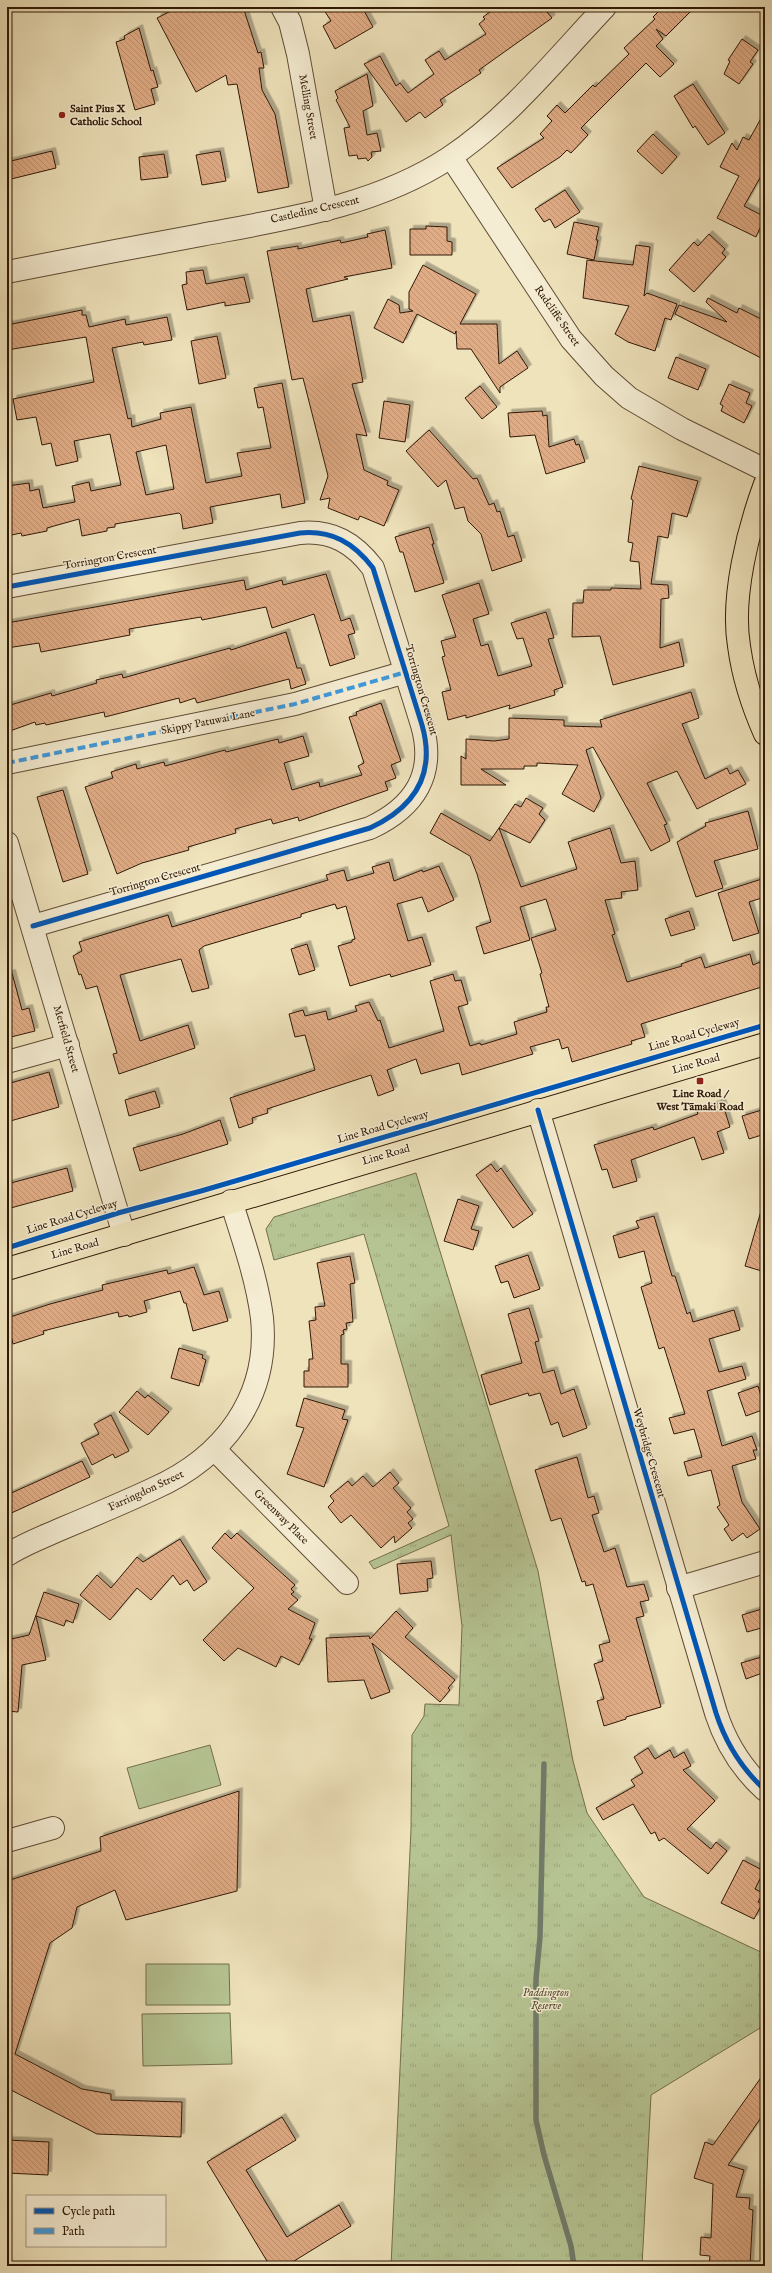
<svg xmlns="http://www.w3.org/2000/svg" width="772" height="2273" viewBox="0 0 772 2273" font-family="'IM FELL English',serif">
<defs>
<pattern id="park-tufts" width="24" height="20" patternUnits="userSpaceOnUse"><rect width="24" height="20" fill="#b6c493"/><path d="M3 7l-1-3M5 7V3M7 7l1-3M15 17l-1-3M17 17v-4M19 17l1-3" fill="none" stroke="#9da87d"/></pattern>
<pattern id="building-back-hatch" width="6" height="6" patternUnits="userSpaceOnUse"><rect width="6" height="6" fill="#e0ac86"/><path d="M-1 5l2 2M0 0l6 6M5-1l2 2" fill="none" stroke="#c09372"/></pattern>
<filter id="shadow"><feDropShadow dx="3.5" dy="-3.5" stdDeviation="0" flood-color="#0004"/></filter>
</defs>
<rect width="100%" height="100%" fill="#efe3bc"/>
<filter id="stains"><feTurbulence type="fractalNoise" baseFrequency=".005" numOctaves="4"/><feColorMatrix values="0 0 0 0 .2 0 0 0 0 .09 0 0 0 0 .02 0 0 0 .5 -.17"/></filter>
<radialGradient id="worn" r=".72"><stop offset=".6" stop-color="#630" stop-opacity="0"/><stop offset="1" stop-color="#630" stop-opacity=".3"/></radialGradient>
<polygon fill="url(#park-tufts)" stroke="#736e4c" points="416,1173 538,1571 573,1761 587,1813 644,1897 765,1954 765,2025 651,2095 642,2266 391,2266 411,1829 412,1735 424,1716 425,1704 459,1705 462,1626 451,1535 374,1569 369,1562 449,1526 364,1234 274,1260 266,1229 274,1217"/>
<g fill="#b6c493" stroke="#736e4c">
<polygon points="210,1745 221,1785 139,1809 127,1768"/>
<polygon points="146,1964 229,1964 230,2005 146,2005"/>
<polygon points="230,2013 232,2064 143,2066 142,2014"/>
</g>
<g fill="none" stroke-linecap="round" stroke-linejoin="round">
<polyline stroke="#707c6a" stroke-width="5.5" points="544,1764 540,1937 536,1979 536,2120 544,2155 571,2246 574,2266"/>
</g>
<g fill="url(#building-back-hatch)" stroke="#301806" fill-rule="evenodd" filter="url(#shadow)">
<polygon points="179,7 243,7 258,53 261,52 264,68 259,68 262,90 275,114 289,187 258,193 237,84 228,85 226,75 196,92 157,18"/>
<polygon points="322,7 362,7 373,27 335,49 323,26 331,21"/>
<polygon points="497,7 543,7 552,18 479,70 481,73 440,100 443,105 425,118 420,112 406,122 364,64 380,56 396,86 400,83 408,93 434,74 425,60 439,51 445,60 486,34 479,24 485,19 483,17"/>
<polygon points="663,7 695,7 666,36 656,29 663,39 656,46 674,64 660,77 646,63 581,128 588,135 571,153 567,150 560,157 512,188 497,168 544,138 540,134 552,121 547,116 557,105 565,113 593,85 595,87 629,54 624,48 655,19 653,17"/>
<polygon points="139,28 151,71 153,70 158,87 151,89 155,104 135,110 116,42 125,39 124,36"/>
<polygon points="742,39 758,50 750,62 753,64 739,84 724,74 730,61 728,60"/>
<polygon points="367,74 373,106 363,111 367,135 377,133 381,151 371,152 372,157 368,161 366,158 358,159 357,155 349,156 344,128 350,127 336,100 338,98 335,91"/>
<polygon points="693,84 725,133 708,145 695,126 693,128 674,96"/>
<polygon points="765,111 765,169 744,206 765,217 756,237 717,218 739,176 720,167 732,143 737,150 743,137 749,140"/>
<polygon points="653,134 677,157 662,174 637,151"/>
<polygon points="52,151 56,168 7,180 7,162"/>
<polygon points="220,151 226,181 202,185 196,155"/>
<polygon points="164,154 168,177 141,180 139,157"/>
<polygon points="565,190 580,212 555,228 550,219 544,222 535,209"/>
<polygon points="574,222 599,227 596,240 598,240 594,260 567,254"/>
<polygon points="426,226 447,227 447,241 452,242 452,255 410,255 410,229 426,229"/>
<polygon points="385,230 392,268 344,277 348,279 306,289 313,322 350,315 363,382 352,384 367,436 356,434 364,470 388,481 387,485 399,490 384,526 360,516 358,520 328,508 330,498 320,500 328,476 303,378 292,380 267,251 298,246 298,249 340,240 341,243 368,237 367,234"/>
<polygon points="709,234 725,249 722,253 726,257 694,292 669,270 694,242 698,246"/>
<polygon points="636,245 650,247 644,296 647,293 677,304 671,320 665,318 655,351 628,342 615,334 629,306 583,298 587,260 633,265"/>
<polygon points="423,265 476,294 460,324 497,324 499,364 517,351 528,368 500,387 500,393 471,349 457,349 456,331 455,334 417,314 403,343 374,328 388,299 399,305 400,313 413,311 409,309 409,292"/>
<polygon points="203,270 206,284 244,277 250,302 225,306 225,302 187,310 182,285 187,284 186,272"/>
<polygon points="708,298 737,313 739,308 765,321 765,360 675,314 679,305 727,322 706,302"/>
<path d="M82,310V315H86L89,327L125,319L126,325L167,317L172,340L144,345L143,342L112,348L128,419L131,418L132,427L161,419L160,413L191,407L206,483L242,476L237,453L271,448L263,407L258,408L254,388L282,383L305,503L282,508L280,494L210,507L213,523L183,529L181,515L179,513L115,524V527L107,528V531L82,536L79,519L47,528V531L22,536L21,533L7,536V486L29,483L30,491L39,489L43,508L75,502L72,486L89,482L91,491L121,485L110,434L74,441L78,461L56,466L51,443L42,445L36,417L17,420L13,399L94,382L86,337L7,350V325ZM166,445L174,489L146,495L136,452Z"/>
<polygon points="217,336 226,378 199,384 191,341"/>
<polygon points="676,357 706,369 698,390 668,378"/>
<polygon points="729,384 750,393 746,403 752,406 744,423 721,411 723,406 720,404"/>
<polygon points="480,386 497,407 482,419 465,398"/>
<polygon points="384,401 410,405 405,442 379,438"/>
<polygon points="542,411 543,416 547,415 549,447 574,439 576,445 579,444 585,462 546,474 535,435 510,437 508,413"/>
<polygon points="429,430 473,479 477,478 489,505 494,503 497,512 500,511 508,537 514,535 522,561 492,571 481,534 468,521 464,507 455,509 446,480 438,487 406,451"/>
<polygon points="639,466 698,481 687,517 672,513 668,538 658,536 651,584 668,585 669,598 661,599 660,648 679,642 684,666 613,685 600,636 572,637 573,603 583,603 584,590 611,590 611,588 641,589 639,562 630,561 633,543 628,542 633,500 631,499"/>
<polygon points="429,527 434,544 432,544 444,583 415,592 403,552 400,552 395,537"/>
<polygon points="326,574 341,621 350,618 355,633 348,635 355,658 330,666 314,614 272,628 266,607 202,620 201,617 129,629 130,635 41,652 39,643 7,648 7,623 244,580 246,590 282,580 283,585"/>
<polygon points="479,583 489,614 473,619 481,646 488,644 498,676 532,666 523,638 517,639 511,623 546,612 554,638 548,639 563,687 554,690 555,695 509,709 510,705 466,718 466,715 448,720 442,692 451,690 442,657 445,656 441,641 456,637 442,595"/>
<polygon points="286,632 297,668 301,668 306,684 291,689 289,679 197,703 195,698 180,703 179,698 105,717 104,712 46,725 45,723 36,725 35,722 7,732 7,706 51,693 52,696 97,683 96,680 122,674 123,678 230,648 231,650"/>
<polygon points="691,692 699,718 682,724 705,779 727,768 730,774 738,770 746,784 697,809 677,771 647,783 667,824 664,825 670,841 651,851 593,747 586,750 601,798 594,812 562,794 578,765 537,763 537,766 524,766 524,769 481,769 506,785 461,785 461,756 466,759 466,739 494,741 509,739 509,718 564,720 564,726 602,727 600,720"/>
<polygon points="381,703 401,761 391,765 396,778 385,782 388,790 299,821 298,817 273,824 271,819 235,829 236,833 188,847 189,850 142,863 117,874 85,787 113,778 111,772 136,764 137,769 164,762 165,766 225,750 226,752 278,739 279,743 303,736 309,756 284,763 292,790 319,782 320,787 362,775 358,766 364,763 349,717 357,715 356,712"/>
<polygon points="63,790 88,874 63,882 37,797"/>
<polygon points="526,798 543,808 539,814 545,820 530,843 499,828 515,804 521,807"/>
<polygon points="748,811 758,849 714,861 723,888 696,897 677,842 706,826 705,823"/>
<polygon points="441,813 490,841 499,828 521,887 577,869 568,842 610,828 621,863 635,861 638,890 621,892 622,898 605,900 615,934 612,935 627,982 682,966 681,964 701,957 705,968 750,954 753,965 760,962 765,978 765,986 641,1024 645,1037 631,1041 632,1044 572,1062 568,1047 562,1049 559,1039 530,1047 533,1054 462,1075 459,1063 421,1074 416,1059 387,1070 394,1090 378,1096 371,1075 267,1109 268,1113 252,1118 253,1123 239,1128 230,1098 315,1070 305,1035 295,1037 289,1014 303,1010 305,1016 326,1011 328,1020 357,1011 355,1006 369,1002 378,1021 380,1020 389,1048 444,1031 430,981 453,974 455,981 461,980 468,1004 458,1007 470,1046 480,1043 481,1045 517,1034 514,1022 547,1012 546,1007 549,1007 540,974 542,973 531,938 556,930 546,899 520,907 530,940 484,954 476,927 491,922 477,874 470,856 430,833"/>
<polygon points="389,862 394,881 422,870 423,872 439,866 454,900 428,912 422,897 397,904 408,941 422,937 431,965 391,977 390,974 350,986 338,946 352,942 352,940 355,939 346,906 337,909 335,904 301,914 301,917 204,946 199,950 209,988 192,992 181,959 120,975 140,1041 188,1025 195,1048 119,1074 113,1054 117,1053 97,986 86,989 81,974 79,975 73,956 82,951 79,942 168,915 172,927 328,880 326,875 344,870 347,881 374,873 372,867"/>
<polygon points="765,878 765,897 749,902 759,933 733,941 718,893"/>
<polygon points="689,911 695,929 671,936 665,919"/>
<polygon points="307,944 315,970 299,975 291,949"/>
<polygon points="12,973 22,1010 29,1008 35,1031 7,1038 7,974"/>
<polygon points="49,1072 59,1107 7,1122 7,1084"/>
<polygon points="155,1091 160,1107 129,1116 125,1100"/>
<polygon points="722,1102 730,1127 717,1132 724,1153 702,1160 694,1137 631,1160 637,1181 613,1188 607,1169 602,1170 594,1145 653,1127 654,1130 698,1114 697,1111"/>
<polygon points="765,1109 765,1134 749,1139 742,1116"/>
<polygon points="220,1120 228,1144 140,1171 133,1148 183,1134"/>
<polygon points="491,1164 497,1172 501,1168 533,1214 513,1228 476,1175"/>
<polygon points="67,1168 73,1191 7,1209 7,1184"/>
<polygon points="458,1199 479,1206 471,1229 479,1231 473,1250 444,1241"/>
<polygon points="761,1211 765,1212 765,1272 745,1266"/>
<polygon points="654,1216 672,1276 675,1276 687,1314 690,1312 693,1322 734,1310 740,1330 709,1339 719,1372 742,1366 746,1379 707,1391 722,1446 752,1436 757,1450 753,1450 756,1459 732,1466 742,1502 760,1529 747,1538 743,1533 732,1541 724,1529 729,1525 717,1507 720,1505 711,1470 688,1476 684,1462 702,1457 694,1429 674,1434 669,1418 685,1414 664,1347 659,1349 641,1287 652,1283 644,1251 619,1258 613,1236 639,1228 636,1221"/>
<polygon points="528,1255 540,1289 514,1298 508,1281 501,1283 495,1266"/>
<polygon points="350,1256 355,1283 350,1284 353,1322 346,1323 347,1329 343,1330 344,1334 341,1335 341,1364 348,1364 348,1387 304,1387 304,1371 309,1371 309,1359 313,1359 309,1321 316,1320 315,1307 325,1306 317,1263"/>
<polygon points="194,1267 204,1295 219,1291 228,1321 193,1331 186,1303 184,1303 180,1291 144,1301 147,1312 129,1317 128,1315 119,1317 118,1312 43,1331 44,1334 13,1344 7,1318 50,1304 103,1290 102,1285 167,1270 168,1274"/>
<polygon points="529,1308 539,1341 535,1342 543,1373 554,1370 561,1394 574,1389 587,1428 563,1437 558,1422 551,1425 540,1393 529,1396 528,1393 490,1405 481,1375 522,1363 508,1314"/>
<polygon points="179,1348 203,1355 202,1358 206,1360 199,1386 171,1378"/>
<polygon points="758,1386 765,1409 746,1416 738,1393"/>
<polygon points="137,1391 145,1398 148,1395 169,1412 148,1435 119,1412"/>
<polygon points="304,1398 345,1410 342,1419 348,1420 324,1487 287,1474 304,1428 296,1426"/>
<polygon points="111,1415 129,1451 115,1458 113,1454 92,1465 81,1443 99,1434 94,1424"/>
<polygon points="577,1457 588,1498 594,1496 599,1513 592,1515 604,1552 615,1548 627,1587 644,1584 649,1600 640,1602 644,1616 636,1618 661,1707 626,1717 626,1719 604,1726 597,1701 604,1699 594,1664 603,1661 599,1645 610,1642 593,1584 586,1586 585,1581 582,1582 561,1518 551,1521 535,1470"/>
<polygon points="82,1461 90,1477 7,1515 7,1495"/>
<polygon points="390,1472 399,1483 393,1488 411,1508 407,1512 413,1519 408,1523 412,1528 395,1543 394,1536 381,1548 351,1515 341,1523 328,1507 334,1501 330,1496 348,1481 352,1486 363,1476 373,1487"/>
<polygon points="225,1533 231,1539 237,1533 295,1585 291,1589 294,1592 291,1594 298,1600 288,1609 315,1623 309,1639 312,1639 299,1665 281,1656 276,1667 238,1648 224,1661 203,1640 254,1588 212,1548"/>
<polygon points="180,1539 207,1582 194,1591 187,1580 180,1585 173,1575 151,1600 137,1588 110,1620 80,1595 97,1575 111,1588 137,1557 143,1562"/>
<polygon points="431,1561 433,1578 427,1579 428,1591 400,1594 397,1564"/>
<polygon points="44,1592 79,1604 73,1623 66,1620 64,1626 36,1616 46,1660 22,1665 18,1712 7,1711 7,1640 29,1635"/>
<polygon points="765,1608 765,1627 747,1632 742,1615"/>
<polygon points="396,1611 413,1628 405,1637 455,1680 448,1688 450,1690 440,1702 372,1643 390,1692 371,1699 364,1680 328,1682 326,1638 369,1636 370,1639"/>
<polygon points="765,1656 765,1672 746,1679 741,1663"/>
<polygon points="648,1748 655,1759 670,1750 674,1758 684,1752 691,1766 683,1770 715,1801 687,1829 711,1849 716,1842 727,1851 708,1874 664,1838 659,1841 655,1832 651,1834 633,1804 603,1820 596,1808 635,1786 631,1780 643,1773 634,1757"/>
<polygon points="239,1791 237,1891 126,1920 115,1890 77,1907 72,1928 50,1943 15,2054 82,2089 111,2094 111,2100 182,2102 181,2137 97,2134 7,2088 7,1881 101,1851 100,1837"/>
<polygon points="743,1860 764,1871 755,1889 763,1893 758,1902 762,1904 754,1919 721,1903"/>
<polygon points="765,2072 765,2112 728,2165 744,2170 736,2197 750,2198 749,2209 753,2210 750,2266 709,2266 710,2256 700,2255 701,2237 711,2238 713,2184 694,2178 705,2142 713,2145"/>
<polygon points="282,2117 296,2140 246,2170 287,2237 339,2205 351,2226 286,2266 270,2266 207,2162"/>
<polygon points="7,2140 49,2142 48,2175 7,2173"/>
</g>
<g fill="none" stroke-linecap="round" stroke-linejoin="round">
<defs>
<g id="minor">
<polyline points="282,7 290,22 298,54 326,210"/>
<polyline points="451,157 571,339 604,376 629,398 682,429 765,470"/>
<path d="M7,272C72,259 136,247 201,235C286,219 376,206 449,158C509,118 556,59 605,7"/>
<path d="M7,587L300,533C332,530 354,543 373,568L422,725C436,774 415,807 370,828L33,926"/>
<polyline points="7,763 295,704 406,672"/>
<polyline points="7,843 124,1235"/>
<polyline points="7,1062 68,1045"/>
<path d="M538,1110L716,1713C726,1744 741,1768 765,1790"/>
<polyline points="215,1450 347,1583"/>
<path d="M7,1555C24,1544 43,1537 61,1529C92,1516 123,1503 153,1489C223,1458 270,1398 262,1318C257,1279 243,1239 231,1201"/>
<polyline points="678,1588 765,1562"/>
<polyline points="7,1841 53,1828"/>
</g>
<g id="major">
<path d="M765,484C748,530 731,597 739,646C743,676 753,707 765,734"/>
<polyline points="7,1269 765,1044"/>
</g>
</defs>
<use href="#minor" stroke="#604b34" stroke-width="24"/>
<use href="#major" stroke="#301806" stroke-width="24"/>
<use href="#minor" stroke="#f5edd3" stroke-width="22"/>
<use href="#major" stroke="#efe3bc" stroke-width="22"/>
<polyline stroke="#3e9add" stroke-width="4" stroke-dasharray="8 4" stroke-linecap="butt" points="7,763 295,704 406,672"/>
<defs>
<g id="cycleway">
<path d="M7,587L300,533C332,530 354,543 373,568L422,725C436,774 415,807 370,828L33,926"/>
<path d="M538,1110L716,1713C726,1744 741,1768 765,1790"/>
<polyline points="7,1248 118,1213 201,1191 765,1025"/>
</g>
</defs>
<use href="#cycleway" stroke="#f5edd3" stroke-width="8"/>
<use href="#cycleway" stroke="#0057b8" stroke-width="5"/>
</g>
<g fill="#8f2418" stroke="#f5edd3" stroke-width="1.5">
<circle cx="62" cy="115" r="4"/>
<rect x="696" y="1077" width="8" height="8" rx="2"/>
</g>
<g text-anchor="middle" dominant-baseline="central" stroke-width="3" stroke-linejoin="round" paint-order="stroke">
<g font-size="11" fill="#301806" stroke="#f5edd3">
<text transform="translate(308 107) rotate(80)">Melling Street</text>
<text transform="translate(315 210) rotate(-13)">Castledine Crescent</text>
<text transform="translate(557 316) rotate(55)">Radcliffe Street</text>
<text transform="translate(110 558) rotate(-10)">Torrington Crescent</text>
<text transform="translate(421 690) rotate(74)">Torrington Crescent</text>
<text transform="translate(208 722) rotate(-11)">Skippy Patuwai Lane</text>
<text transform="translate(155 880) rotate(-16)">Torrington Crescent</text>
<text transform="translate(694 1035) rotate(-16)">Line Road Cycleway</text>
<text transform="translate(66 1039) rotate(74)">Merfield Street</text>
<text transform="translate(696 1064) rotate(-16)">Line Road</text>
<text transform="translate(383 1127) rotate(-16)">Line Road Cycleway</text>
<text transform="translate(386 1155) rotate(-16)">Line Road</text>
<text transform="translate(72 1217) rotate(-17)">Line Road Cycleway</text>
<text transform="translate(75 1249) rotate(-16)">Line Road</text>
<text transform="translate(649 1453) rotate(74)">Weybridge Crescent</text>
<text transform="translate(146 1491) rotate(-25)">Farringdon Street</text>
<text transform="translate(281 1517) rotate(45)">Greenway Place</text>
</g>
<g font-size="11" font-weight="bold" fill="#301806" stroke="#f5edd3" text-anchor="start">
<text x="70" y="109">Saint Pius X<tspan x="70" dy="13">Catholic School</tspan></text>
<text x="700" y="1094" text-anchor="middle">Line Road /<tspan x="700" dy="13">West Tāmaki Road</tspan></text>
</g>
<g font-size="11" font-style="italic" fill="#584c30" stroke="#f5edd3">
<text x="546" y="1993">Paddington<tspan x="546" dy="13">Reserve</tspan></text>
</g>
</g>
<rect width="772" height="2273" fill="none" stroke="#efe3bc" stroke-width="24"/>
<rect x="8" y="8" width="756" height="2257" fill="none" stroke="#301806" stroke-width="2"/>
<rect x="12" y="12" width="748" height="2249" fill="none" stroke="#301806"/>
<rect x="26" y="2195" width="140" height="52" fill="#f5edd3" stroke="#a69881"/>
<rect x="34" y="2208" width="20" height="6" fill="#0057b8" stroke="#a69881"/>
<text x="62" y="2215" font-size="12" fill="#301806">Cycle path</text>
<rect x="34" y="2228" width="20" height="6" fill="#3e9add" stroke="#a69881"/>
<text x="62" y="2235" font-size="12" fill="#301806">Path</text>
<rect width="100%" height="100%" filter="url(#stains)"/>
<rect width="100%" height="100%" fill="url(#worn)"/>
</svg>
